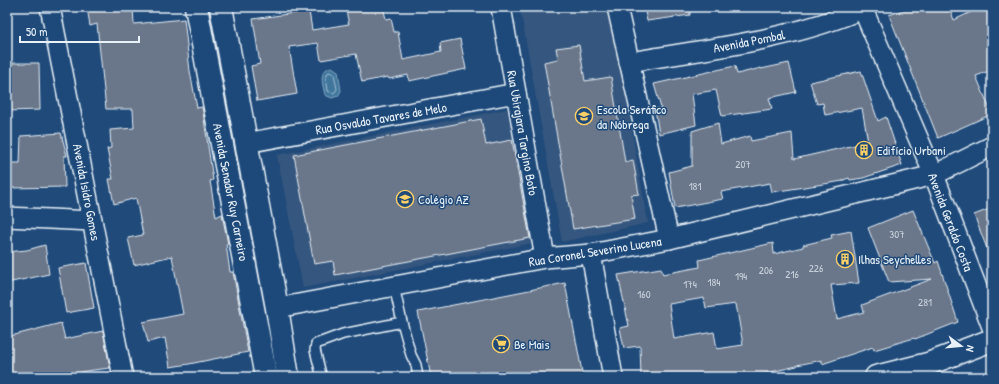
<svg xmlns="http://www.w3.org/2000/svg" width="999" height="384" viewBox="0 0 999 384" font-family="'Patrick Hand',sans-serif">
<rect width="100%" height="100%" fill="#1f4a7a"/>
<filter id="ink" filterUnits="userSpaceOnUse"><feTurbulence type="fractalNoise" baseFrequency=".025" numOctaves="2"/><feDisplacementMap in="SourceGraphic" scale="8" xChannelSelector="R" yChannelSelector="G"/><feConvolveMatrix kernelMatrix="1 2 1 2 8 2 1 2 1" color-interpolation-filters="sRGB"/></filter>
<g filter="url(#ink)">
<g fill="#36577e">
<polygon points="527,7 610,7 648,223 562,242 520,8"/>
<polygon points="507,109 533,243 303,288 277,155"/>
</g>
<path fill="#3f769c" stroke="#83a7c1" d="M332,67L338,71L341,91L338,96L332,98L325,95C323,85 317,70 332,67Z"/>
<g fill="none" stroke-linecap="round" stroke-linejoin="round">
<polygon stroke="#a4c0d3" stroke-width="1" points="329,72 334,74 337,89 335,92 333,93 328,91 326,77"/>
</g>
<g fill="#6a7689" stroke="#e8f1f8" fill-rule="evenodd">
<polygon points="87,7 133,7 134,24 184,19 190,71 197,108 202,107 203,112 213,180 210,181 216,217 222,214 228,244 226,244 230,272 233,272 248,352 189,364 170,367 165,338 148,342 143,322 183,314 177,283 172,256 134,265 128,238 143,235 136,198 114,204 109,179 113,179 107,149 111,148 110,130 134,128 133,109 106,109 97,24 90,26"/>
<polygon points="345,7 383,7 386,19 391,18 394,32 398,32 403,60 441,52 440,43 460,39 466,69 409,81 408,75 389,79 388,77 362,82 356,54 321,60 318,43 289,47 297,94 257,101 251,66 260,64 253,19 309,11 312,30 349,24"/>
<polygon points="644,7 690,7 690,15 647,21"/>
<polygon points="911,7 949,7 954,20 982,7 992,7 992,70 976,76 992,114 938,138 889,15"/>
<polygon points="579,45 585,81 611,77 625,162 633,160 639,194 631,195 635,219 573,229 544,62 558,59 556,48"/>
<polygon points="7,63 39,63 40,110 7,111"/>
<polygon points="789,63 796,92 769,98 772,109 722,116 716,90 692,94 696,125 659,134 655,109 661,108 654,84 735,66 737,74 761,68 761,69"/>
<polygon points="861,71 878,121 886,117 902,165 863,178 850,180 849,178 843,180 843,181 772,192 770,183 721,192 723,199 675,208 669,172 692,166 692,131 718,123 721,144 750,136 751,141 792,133 794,159 868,142 862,108 825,115 823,103 817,104 810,82"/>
<polygon points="481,119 486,145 512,140 530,238 335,275 333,261 314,264 294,155"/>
<polygon points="61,133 67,156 64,156 65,187 11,188 10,163 20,163 21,136"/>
<polygon points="992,208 992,259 991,259 974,215"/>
<path d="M913,210L935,263L938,261L958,322L915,339L914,338L874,350L873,347L822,364V360L797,365V366L749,377H641L640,346L624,348L620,328L629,326L618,275L661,268L663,274L700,267L699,260L773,243L774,254L803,247V245L832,238L831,235L851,231L859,283L831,285L837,319L864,312L862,305L932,279L889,282L868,228ZM704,298L706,308L736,304L743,345L717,349L714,332L674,339L669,304Z"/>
<polygon points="45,245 49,274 7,283 7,252 27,250"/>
<polygon points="86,263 94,308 66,313 58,268"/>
<polygon points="565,283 583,377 431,377 418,312"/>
<polygon points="61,323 65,339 103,331 110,368 86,371 63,377 7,377 7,337"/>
</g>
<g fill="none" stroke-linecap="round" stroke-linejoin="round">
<defs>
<g id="service">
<polyline points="394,286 402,322 411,355 416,365 418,377"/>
<polyline points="323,377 321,374 315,350 316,344 343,334 402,322"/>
</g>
<g id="minor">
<polyline points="50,7 123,377"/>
<polyline points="501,7 545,258"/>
<polyline points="617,7 669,239"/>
<polyline points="862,7 934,175 992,327"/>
<path d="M629,62C706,49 794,40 866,7"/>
<polyline points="246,143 516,93"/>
<polyline points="7,217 92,221"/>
<polyline points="591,254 613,377"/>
<polyline points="277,308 545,258 591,254 669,239 934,175 992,146"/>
</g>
<polyline id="secondary" points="876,377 928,364 992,340"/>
<g id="primary">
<polyline points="196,7 266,377"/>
<polyline points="221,7 277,308 288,377"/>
</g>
</defs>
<use href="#service" stroke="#e8f1f8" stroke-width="12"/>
<use href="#minor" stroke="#e8f1f8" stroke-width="22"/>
<use href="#secondary" stroke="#e8f1f8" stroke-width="25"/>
<use href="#primary" stroke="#e8f1f8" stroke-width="25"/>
<use href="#service" stroke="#1f4a7a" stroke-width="9"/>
<use href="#minor" stroke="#1f4a7a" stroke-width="19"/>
<use href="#secondary" stroke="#1f4a7a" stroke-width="22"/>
<use href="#primary" stroke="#1f4a7a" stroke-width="22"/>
</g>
</g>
<defs>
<symbol id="school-ring" viewBox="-11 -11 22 22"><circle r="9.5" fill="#1f4a7a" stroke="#ffd166" stroke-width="1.5"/><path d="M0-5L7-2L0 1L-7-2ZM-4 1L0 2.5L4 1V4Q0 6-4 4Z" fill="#ffd166"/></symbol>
<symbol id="building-ring" viewBox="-11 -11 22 22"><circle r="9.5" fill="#1f4a7a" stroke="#ffd166" stroke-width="1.5"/><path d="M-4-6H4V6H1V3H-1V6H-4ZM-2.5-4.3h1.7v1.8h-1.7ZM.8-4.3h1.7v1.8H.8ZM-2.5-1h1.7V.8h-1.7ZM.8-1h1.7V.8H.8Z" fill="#ffd166"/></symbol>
<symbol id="supermarket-ring" viewBox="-11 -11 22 22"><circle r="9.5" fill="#1f4a7a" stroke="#ffd166" stroke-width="1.5"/><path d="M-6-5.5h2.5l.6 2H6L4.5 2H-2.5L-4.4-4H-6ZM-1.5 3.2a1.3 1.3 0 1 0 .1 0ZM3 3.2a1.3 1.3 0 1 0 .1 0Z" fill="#ffd166"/></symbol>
</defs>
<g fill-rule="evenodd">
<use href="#school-ring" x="574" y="106" width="20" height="20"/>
<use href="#building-ring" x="854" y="140" width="20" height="20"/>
<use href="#school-ring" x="395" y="189" width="20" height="20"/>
<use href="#building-ring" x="835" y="249" width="20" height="20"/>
<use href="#supermarket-ring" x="491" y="334" width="20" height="20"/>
</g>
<g text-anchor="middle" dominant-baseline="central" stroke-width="3" stroke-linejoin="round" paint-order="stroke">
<g font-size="11" fill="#c8d2dc">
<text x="743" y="164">207</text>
<text x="695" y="186">181</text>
<text x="897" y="234">307</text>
<text x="816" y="268">226</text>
<text x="766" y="270">206</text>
<text x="792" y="274">216</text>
<text x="741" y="276">194</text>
<text x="714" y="282">184</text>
<text x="690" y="284">174</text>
<text x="644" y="294">160</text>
<text x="925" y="302">281</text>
</g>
<g font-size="13" fill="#e8f1f8" stroke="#1f4a7a">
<text transform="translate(749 41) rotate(-11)">Avenida Pombal</text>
<text transform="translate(381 118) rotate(-10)">Rua Osvaldo Tavares de Melo</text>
<text transform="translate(523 133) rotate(80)">Rua Ubirajara Targino Boto</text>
<text transform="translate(87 192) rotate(79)">Avenida Isidro Gomes</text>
<text transform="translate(231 192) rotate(79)">Avenida Senador Ruy Carneiro</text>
<text transform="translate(951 222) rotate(69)">Avenida Geraldo Costa</text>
<text transform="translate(595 251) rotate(-9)">Rua Coronel Severino Lucena</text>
</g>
<g font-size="13" fill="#e8f1f8" stroke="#1f4a7a" text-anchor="start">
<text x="597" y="109">Escola Seráfico<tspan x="597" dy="15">da Nóbrega</tspan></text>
<text x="877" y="150">Edifício Urbani</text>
<text x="418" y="199">Colégio AZ</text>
<text x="858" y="259">Ilhas Seychelles</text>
<text x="514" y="344">Be Mais</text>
</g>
</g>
<rect width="999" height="384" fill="none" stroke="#1f4a7a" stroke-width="24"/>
<rect x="12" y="12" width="975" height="360" fill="none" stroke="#e8f1f8" stroke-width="1.5" filter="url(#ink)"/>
<g transform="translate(961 346) rotate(106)" stroke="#1f4a7a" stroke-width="3" paint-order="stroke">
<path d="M0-3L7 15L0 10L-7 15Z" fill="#e8f1f8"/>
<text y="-6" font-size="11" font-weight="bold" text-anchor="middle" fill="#e8f1f8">N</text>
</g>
<path d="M20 36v6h119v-6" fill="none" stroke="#e8f1f8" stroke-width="2"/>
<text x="26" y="36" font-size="12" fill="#e8f1f8" stroke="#1f4a7a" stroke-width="3" paint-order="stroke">50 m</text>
</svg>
